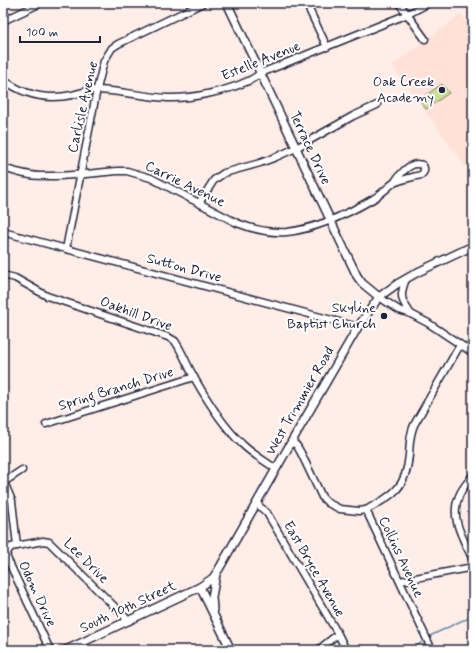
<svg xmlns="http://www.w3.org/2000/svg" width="476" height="653" viewBox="0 0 476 653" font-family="Mynerve,sans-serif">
<rect width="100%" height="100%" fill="#ffede8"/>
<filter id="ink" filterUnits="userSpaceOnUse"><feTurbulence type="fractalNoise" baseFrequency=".025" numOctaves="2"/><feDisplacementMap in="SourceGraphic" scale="8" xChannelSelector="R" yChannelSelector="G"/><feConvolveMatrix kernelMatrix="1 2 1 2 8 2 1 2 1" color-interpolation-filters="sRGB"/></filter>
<g filter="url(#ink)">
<polygon fill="#ffe1d8" points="461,14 473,31 473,177 392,65 421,45 408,25 418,18 431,37"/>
<polygon fill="#ccde93" stroke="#778067" points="442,84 449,93 426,109 419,100"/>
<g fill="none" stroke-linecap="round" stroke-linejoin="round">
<g stroke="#638fa7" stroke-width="1.5">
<polyline points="430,636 461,621 473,617"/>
<polyline points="411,650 422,642"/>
</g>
<defs>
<g id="minor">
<polyline points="306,3 327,47"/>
<polyline points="399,3 425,39"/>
<polyline points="3,21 41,3"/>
<path d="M3,79C23,95 47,100 72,95C80,93 90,89 98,90C122,91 145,97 168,98C191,99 227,91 248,81C253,79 257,76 261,73L408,14L429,3"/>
<path d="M3,168C16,172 29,176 43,176C68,177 93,173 118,171H127L151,178L237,223C252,229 271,233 287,232C315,229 349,213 373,199C380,195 386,189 392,184C399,180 413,177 421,175C426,171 425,164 418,164C409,163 398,176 394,183"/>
<polyline points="199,203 214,180 224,173 260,163 276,157 296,148 353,116 377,105"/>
<polyline points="3,232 358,327"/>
<polyline points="66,249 97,89 104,61 112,48 118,44 203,3"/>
<path d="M3,275L15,278L47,296L168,337L175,341C183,353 188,367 195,379C208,402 223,426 242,444C252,454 265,461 276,469"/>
<path d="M406,279C399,296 401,300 411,314"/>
<polyline points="379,297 399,310 411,314 428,323 473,353"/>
<polyline points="46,424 194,377"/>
<polyline points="292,441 297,446 301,453 322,497 328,503 340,509 359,511 366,510 432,650"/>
<path d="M473,475C468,482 462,488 459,496C449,518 464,540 473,560"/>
<polyline points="257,504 267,513 338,634 346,650"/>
<path d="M366,510C393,495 406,489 409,455C410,443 409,437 414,425L460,345"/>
<polyline points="17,546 12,501 4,482 22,470"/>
<polyline points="400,581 473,567"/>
<polyline points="50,650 6,556 8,551 11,547 43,541 49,542 129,621"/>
<polyline points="318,650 338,634"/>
</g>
<g id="tertiary">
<polyline points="227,3 357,276 362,283 379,297"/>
<polyline points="200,587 231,650"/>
<polyline points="213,609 212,597 216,574"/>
<polyline points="66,650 200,587 213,578 219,569 292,441 358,327 379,297 397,284 418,272 473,246"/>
</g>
</defs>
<use href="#minor" stroke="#22223b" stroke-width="9"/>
<use href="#tertiary" stroke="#22223b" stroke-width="10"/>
<use href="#minor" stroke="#fff" stroke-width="6"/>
<use href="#tertiary" stroke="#fff" stroke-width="7"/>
</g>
</g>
<g fill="#22223b" stroke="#fff" stroke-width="1.5">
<circle cx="442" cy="90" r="4"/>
<circle cx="384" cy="316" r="4"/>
</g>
<g text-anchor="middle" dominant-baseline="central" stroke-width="4" stroke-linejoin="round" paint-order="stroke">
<g font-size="14" fill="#22223b" stroke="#fff">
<text transform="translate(261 61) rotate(-22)">Estelle Avenue</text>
<text transform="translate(83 107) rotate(-77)">Carlisle Avenue</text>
<text transform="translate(310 148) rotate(65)">Terrace Drive</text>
<text transform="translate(185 184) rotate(26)">Carrie Avenue</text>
<text transform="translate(184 268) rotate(15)">Sutton Drive</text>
<text transform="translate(136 314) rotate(20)">Oakhill Drive</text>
<text transform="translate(116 389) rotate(-17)">Spring Branch Drive</text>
<text transform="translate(300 401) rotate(-60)">West Trimmier Road</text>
<text transform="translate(401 557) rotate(65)">Collins Avenue</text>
<text transform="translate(86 561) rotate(45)">Lee Drive</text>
<text transform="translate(314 569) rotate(60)">East Bryce Avenue</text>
<text transform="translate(37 594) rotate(65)">Odom Drive</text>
<text transform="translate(128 607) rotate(-25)">South 10th Street</text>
</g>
<g font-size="14" fill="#22223b" stroke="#fff" text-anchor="end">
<text x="434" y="82">Oak Creek<tspan x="434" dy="16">Academy</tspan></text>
<text x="376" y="308">Skyline<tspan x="376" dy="16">Baptist Church</tspan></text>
</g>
</g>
<rect width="476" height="653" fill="none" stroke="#fff" stroke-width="16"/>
<rect x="8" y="8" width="460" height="637" fill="none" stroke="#22223b" stroke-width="1.5" filter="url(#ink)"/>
<path d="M20 36v6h80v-6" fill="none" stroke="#22223b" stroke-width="2"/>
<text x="26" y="36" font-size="12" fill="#22223b" stroke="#ffffff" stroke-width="3" paint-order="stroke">100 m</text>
</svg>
